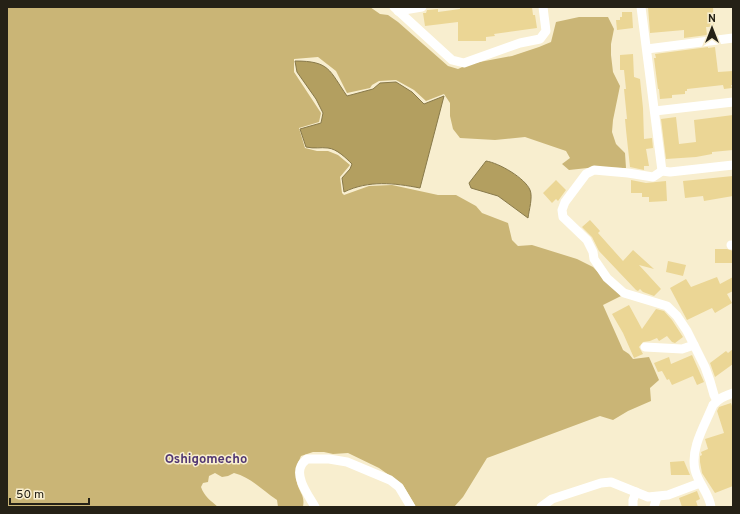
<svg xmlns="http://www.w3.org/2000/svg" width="740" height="514" viewBox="0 0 740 514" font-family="Overpass,sans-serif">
<rect width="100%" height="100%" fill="#f8eecf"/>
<path fill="#cab576" d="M7,7H370L380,14L388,15L398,22L448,66L458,69L469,64L512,56L539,47L551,42L556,22L579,17H608L614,29L611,44V55L613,72L620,86L613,120L612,132L616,144L625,153L626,168C606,167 589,167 569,170L562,164L570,158L566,151L525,137L495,140L460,138L453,129L450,116V103L444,94L426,101L414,90L396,80L379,81L372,85L370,88L347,93L336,71L318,57L294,59V72L321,113L319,122L299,128L305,148L317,151H328L338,155L350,165L340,177L342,193L344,195L369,186L392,185L438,195H456L476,206L482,213L508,223L512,240L518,246L532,245L577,259L593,267L621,296L603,305L623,350L629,354L633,359L649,357L659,380L650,388L651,401L628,411L613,420L600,416L487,458L463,497L454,507H416L403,485L379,468L348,453L333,454L324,452H313L301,456C297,465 294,474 297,483C300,494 305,495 303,507H278L277,500C262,490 252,478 234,473L228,476L222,477L215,473L209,476L208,482L203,483L201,487C204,496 211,501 218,507H7Z"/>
<g fill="#b39f60" stroke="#88794a">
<path d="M295,61C330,61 329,70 347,96L373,89L380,83L396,82L412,92L424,104L444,96L420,188C394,183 369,180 344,192L342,178L350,169L352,164C346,158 337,149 328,148C320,147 315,149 306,147L300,129L321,123L323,113L316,99L297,72Z"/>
<path d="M486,161C499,163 525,178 530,190C533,197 529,210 528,218L498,196L471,188L469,183Z"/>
</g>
<g fill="#ebd695">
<polygon points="460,7 532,7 533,15 535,15 537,28 494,34 495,36 486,37 486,41 458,41 458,22 425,26 423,13 426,13 427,10 438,9 438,12 460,9"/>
<polygon points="648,7 713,7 714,27 706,27 707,35 684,38 684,30 650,33"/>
<polygon points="622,12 632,12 633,28 617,30 616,20 620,20 620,17 622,17"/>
<polygon points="708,47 708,48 715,47 718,72 733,71 733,85 731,85 732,88 724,89 723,85 687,89 687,91 685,91 685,94 672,95 672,98 660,99 659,89 658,89 654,58 656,58 655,54"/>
<polygon points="633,54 634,77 640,79 643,108 644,139 652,138 653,148 646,149 649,166 644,166 644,170 630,167 626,130 625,119 627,119 624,89 626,89 624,70 620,70 620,55"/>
<polygon points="733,115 733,150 712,152 712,154 696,157 666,159 661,119 676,117 679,144 696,142 694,120"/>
<polygon points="733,176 733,196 704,201 703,196 685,198 683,181"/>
<polygon points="556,180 566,190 558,201 556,199 552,203 543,193"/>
<polygon points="631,180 646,183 666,181 667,201 649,202 649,197 642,197 642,193 631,193"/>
<polygon points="590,220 600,231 598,233 623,261 633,250 654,269 639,265 661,289 654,296 643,292 640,289 638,291 636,290 599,251 592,237 582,227"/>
<polygon points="715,249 727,249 733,251 733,263 715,263"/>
<polygon points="668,261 686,265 683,276 666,272"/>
<polygon points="717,277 720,284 733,277 733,291 727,294 732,303 715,313 712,308 687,320 670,288 686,279 691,287"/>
<polygon points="629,305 642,329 656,309 664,311 672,320 683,337 675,343 672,342 667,336 659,341 657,338 650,341 643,342 639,347 643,354 634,358 623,333 612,314"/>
<polygon points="733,349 733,364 715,377 710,363 726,351 728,353"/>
<polygon points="692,355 704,382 697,385 693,376 672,385 669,379 667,380 662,371 658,372 654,363 669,357 671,364"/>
<polygon points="731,403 733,409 733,486 715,493 702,473 700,462 700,456 702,455 701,452 708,449 705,439 724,433 717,411 719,407"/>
<polygon points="684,461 690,475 671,475 670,462"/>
<polygon points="697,491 700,499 696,501 698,507 682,507 679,498"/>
</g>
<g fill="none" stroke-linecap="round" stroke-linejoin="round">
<g stroke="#fff" stroke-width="9">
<polyline points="394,7 452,60 464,63 520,43 540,39 546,31 543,7"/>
<polyline points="641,7 662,171"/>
<polyline points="398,11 422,7"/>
<polyline points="647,49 733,38"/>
<polyline points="655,111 733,102"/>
<polyline points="731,245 733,245"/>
<polyline points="645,347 682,349 694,345"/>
<polyline points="717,401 714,395 710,381 705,367 687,331 677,316 667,306 624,293 607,278 594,259 593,252 587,240 563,217 562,210 565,202 586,174 594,170 628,173 653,177 662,171 670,172 733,165"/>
<path d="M315,507C309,496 295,478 301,466C302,463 305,461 307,459H329L347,462L390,480L399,487L411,507"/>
<polyline points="541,507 552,499 601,483 611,482 648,497 668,495 700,483"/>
<polyline points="633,507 633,500 636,492"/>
<polyline points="654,507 657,497"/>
<path d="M711,507C709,493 698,483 695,470C690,448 705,425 713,405C719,398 725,396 733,393"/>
</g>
</g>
<g text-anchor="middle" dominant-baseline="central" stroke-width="3" stroke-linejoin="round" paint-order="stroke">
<g font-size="13" font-weight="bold" fill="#513773" stroke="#f8eecf">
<text x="206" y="460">Oshigomecho</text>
</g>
</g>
<rect width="740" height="514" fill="none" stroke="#252116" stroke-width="16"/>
<g transform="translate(712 28)" stroke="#f8eecf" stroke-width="3" paint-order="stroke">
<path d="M0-3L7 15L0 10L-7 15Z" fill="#252116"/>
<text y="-6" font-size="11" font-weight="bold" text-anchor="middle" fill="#252116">N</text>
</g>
<path d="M10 498v6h79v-6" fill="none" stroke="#252116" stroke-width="2"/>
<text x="16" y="498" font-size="12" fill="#252116" stroke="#f8eecf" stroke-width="3" paint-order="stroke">50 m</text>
</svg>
